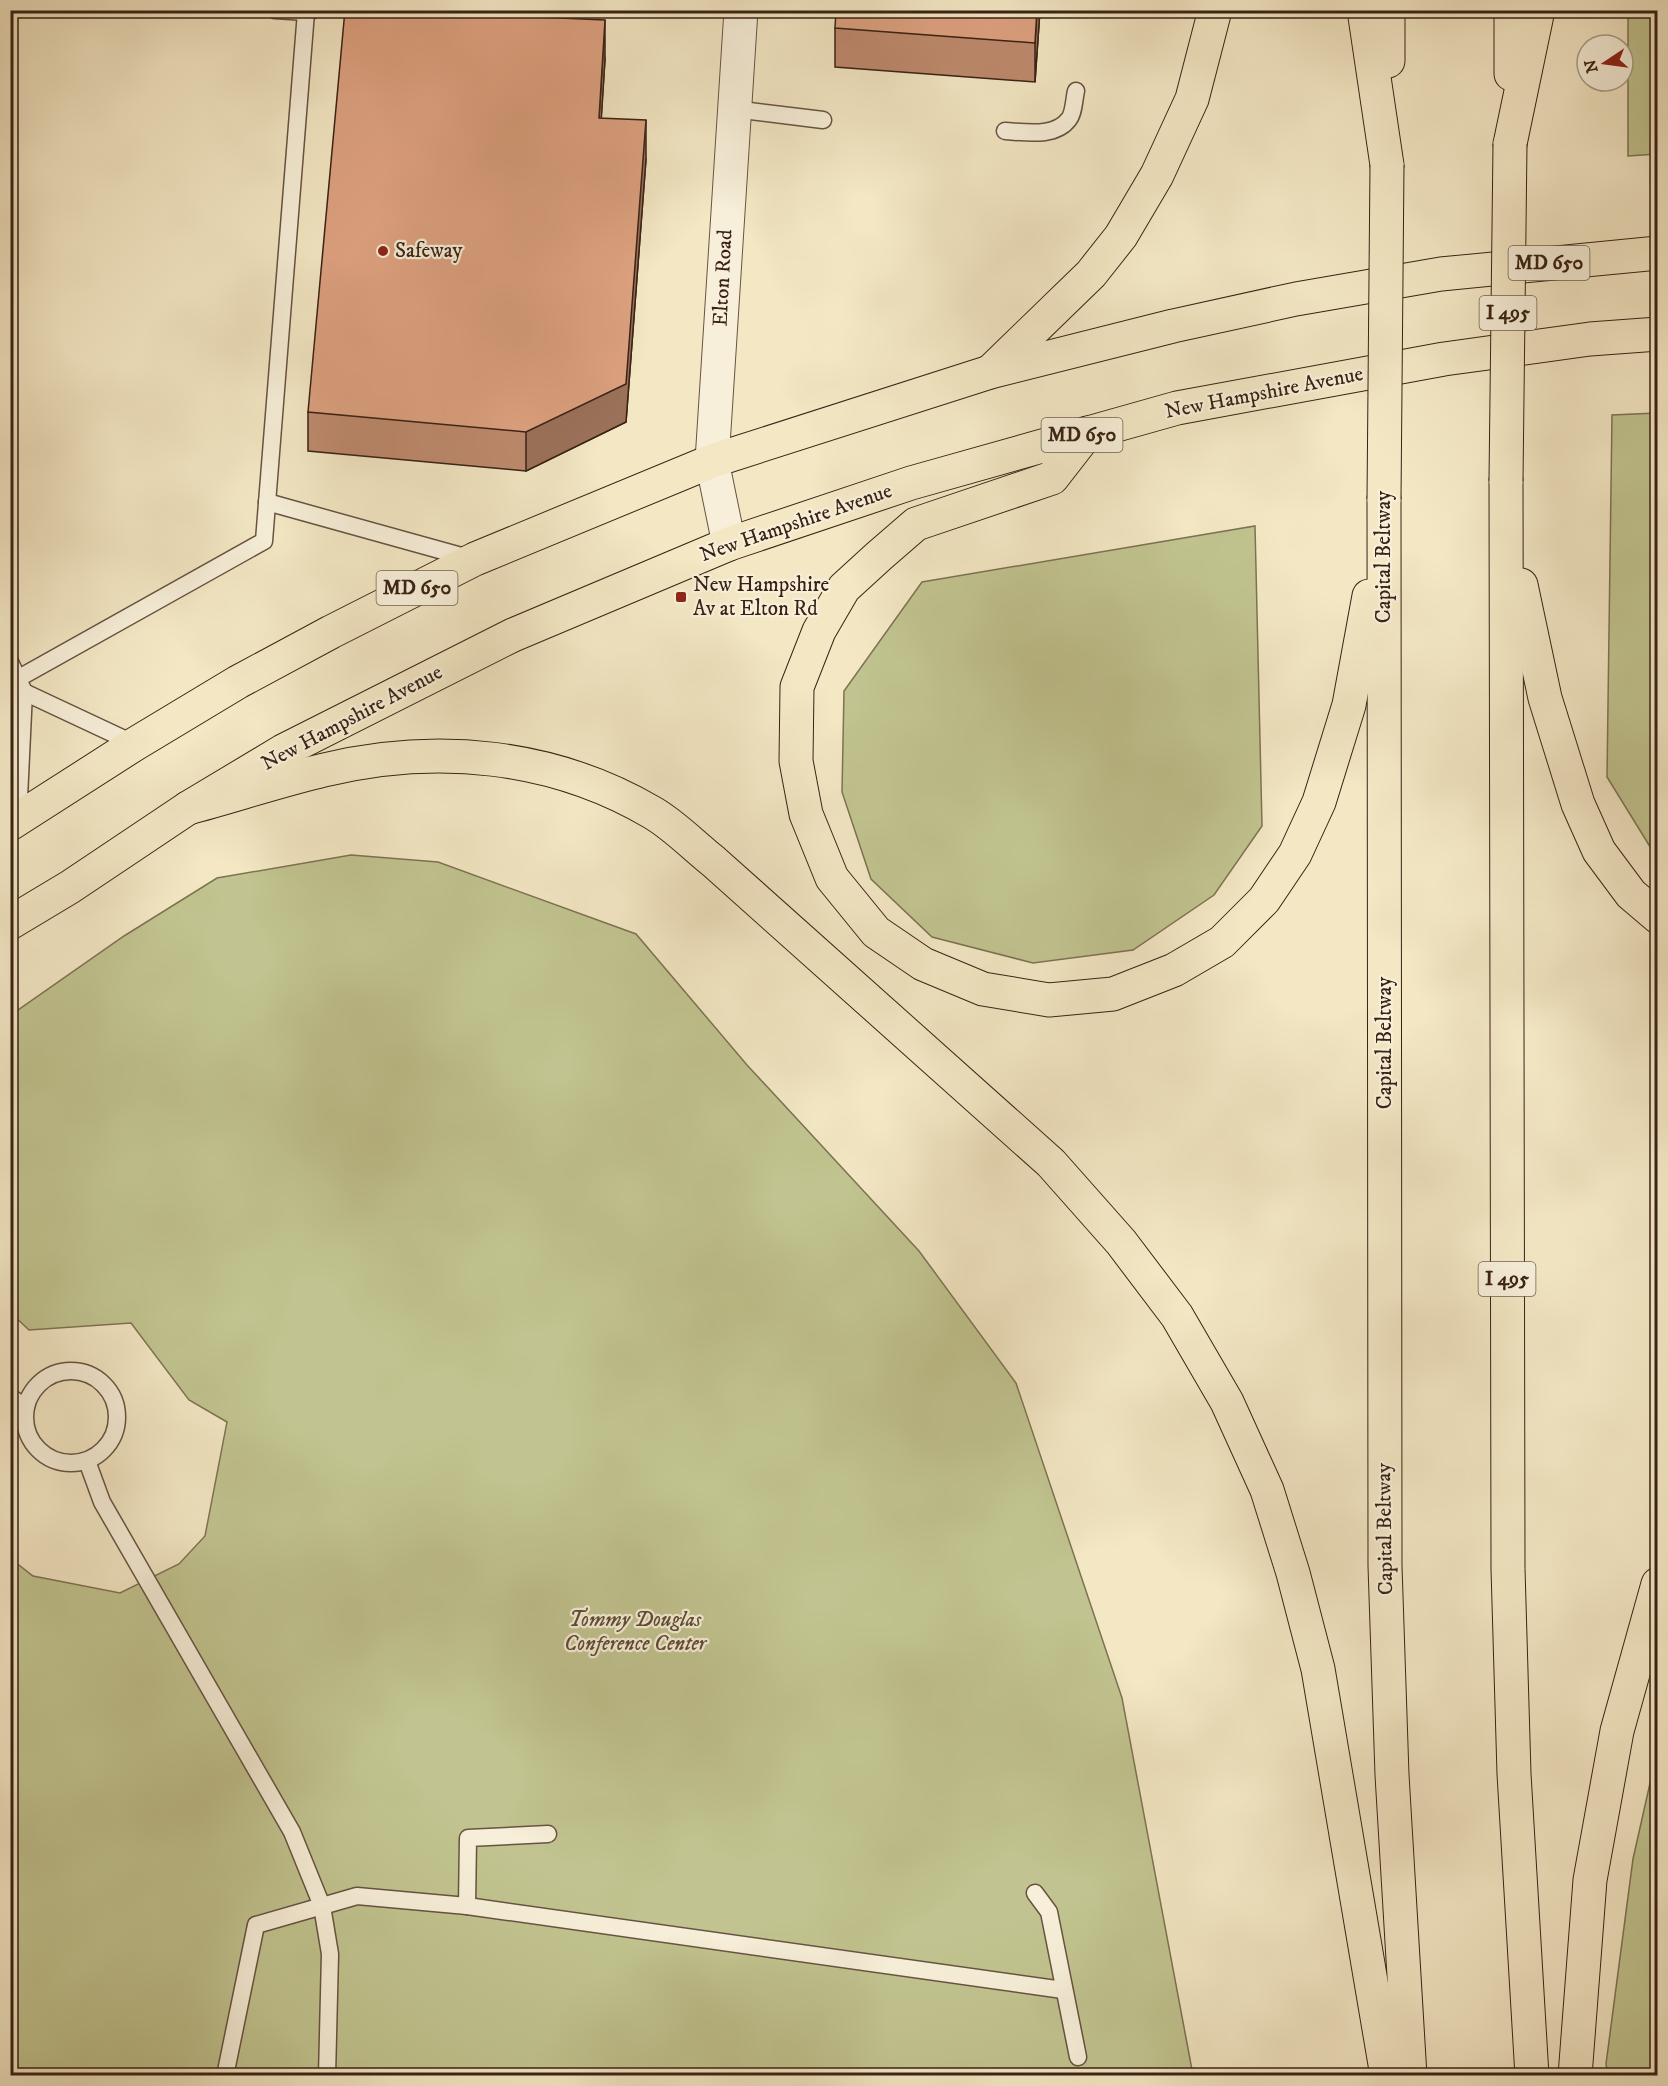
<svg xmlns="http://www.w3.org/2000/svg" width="1668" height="2086" viewBox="0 0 1668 2086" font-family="'IM FELL DW Pica',serif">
<rect width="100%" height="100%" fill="#f3e7c4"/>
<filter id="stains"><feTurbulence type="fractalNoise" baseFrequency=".00333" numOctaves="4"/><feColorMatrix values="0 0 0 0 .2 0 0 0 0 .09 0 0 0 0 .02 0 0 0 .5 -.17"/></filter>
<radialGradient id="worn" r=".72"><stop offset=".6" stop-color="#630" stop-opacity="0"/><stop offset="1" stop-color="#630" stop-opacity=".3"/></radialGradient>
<g fill="#c1c490" stroke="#7d7352" stroke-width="1.5">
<polygon points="1628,11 1657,11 1657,154 1628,156"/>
<polygon points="1657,413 1658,413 1657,858 1607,777 1612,415"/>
<polygon points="1255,526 1262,826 1214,895 1133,950 1033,963 932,937 871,879 842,792 844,691 922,582"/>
<polygon points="351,855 438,862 636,934 747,1065 919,1251 1016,1383 1122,1698 1193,2075 11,2075 10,1558 33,1576 120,1593 179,1564 205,1536 227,1422 189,1400 131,1323 29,1330 11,1313 11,1015 124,936 217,878"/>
<polygon points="1657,1752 1657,2075 1608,2075 1606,2064 1633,1859"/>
</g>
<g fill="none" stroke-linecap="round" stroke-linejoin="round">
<defs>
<g id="lane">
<polyline points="275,10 306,12"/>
<polyline points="734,109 823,120"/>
<path d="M1005,131C1025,132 1055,138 1069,119C1074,113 1074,99 1076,91"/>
<polyline points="267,502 472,559"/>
<polyline points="10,662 24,692 18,819"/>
<polyline points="10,683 264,541 306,12 313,10"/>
<polyline points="24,692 135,744"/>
<circle cx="71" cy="1417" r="46"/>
<polyline points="10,1397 26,1407"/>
<polyline points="87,1461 102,1502 292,1832 322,1906 330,1954 327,2076"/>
<polyline points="1035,1893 1049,1912 1078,2057"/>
<polyline points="467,1906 1063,1990"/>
<polyline points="225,2076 256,1925 357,1896 467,1906 468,1838 548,1834"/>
</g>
<polyline id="street" points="729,544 712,461 741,10"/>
<g id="primary">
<polyline points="10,824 135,744 238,682 331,632 475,559 712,461 990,372 1173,326 1296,299 1441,274 1658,253"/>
<polyline points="10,923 70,887 188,808 283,751 513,635 729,544 911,483 1177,408 1444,359 1590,339 1658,334"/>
</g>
<g id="highway">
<polyline points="1364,10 1387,165"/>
<polyline points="1388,61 1388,10"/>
<polyline points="1511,74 1511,10"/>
<polyline points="1510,144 1538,10"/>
<polyline points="990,372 1091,274 1121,236 1157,175 1192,99 1215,10"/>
<polyline points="1087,433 1052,478 916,524 879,556 844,588 819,631 797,687 796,761 806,814 832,878 876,932 923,964 983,989 1049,1000 1113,994 1174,970 1222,942 1264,900 1295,854 1319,802 1349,705 1369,596"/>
<polyline points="1506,481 1508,1569 1514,1774 1532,2076"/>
<polyline points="1384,499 1385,1566 1392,1775 1410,2076"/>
<polyline points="1521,585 1545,698 1578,804 1599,851 1631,894 1658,917"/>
<path d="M188,808C233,796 278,781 324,770C436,743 553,754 653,813C675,826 694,846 713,861L1051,1163L1121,1242L1177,1316L1227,1402L1267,1490L1293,1573L1318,1669L1387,2076"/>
<polyline points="1575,2076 1590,1880 1617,1731 1658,1584"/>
</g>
</defs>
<use href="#lane" stroke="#685341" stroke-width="19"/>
<use href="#street" stroke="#685341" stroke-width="35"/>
<use href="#primary" stroke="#392215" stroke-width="35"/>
<use href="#highway" stroke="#392215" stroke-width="35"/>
<use href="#lane" stroke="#f7efd9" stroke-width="16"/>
<use href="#street" stroke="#f7efd9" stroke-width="33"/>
<use href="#primary" stroke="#f3e7c4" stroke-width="33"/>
<use href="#highway" stroke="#f3e7c4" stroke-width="33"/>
<defs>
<g id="highway-bridge">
<polyline points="1506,481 1510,144"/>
<polyline points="1384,499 1387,165"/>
</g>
</defs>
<use href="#highway-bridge" stroke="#392215" stroke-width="35" stroke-linecap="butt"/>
<use href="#highway-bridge" stroke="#f3e7c4" stroke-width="33"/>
</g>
<g fill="#be8a6e" stroke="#392215" stroke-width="1.5">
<polygon points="1040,10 1035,82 835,67 835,28"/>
<polygon points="605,59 601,118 646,159 626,422 526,471 308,451 308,412"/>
</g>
<g fill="#9b715a" stroke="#392215" stroke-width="1.5">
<polygon points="1037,10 1040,10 1035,82 1035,43"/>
<polygon points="605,20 605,59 599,157 599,118"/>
<polygon points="646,120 646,159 626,422 526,471 526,432"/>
</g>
<g fill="#dda180" stroke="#392215" stroke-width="1.5">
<polygon points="345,10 375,10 605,20 599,118 646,120 626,384 526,432 308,412"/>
<polygon points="836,10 1037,10 1035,43 835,28"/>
</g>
<g fill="#8f2418" stroke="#f7efd9" stroke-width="2">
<circle cx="383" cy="251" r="6"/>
<rect x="675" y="591" width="12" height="12" rx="3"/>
</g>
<g text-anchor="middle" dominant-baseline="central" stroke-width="4.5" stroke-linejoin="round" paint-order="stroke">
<g fill="#f7efd9" stroke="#726050" stroke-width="1.5">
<rect x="1508.5" y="246" width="81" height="34" rx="4.5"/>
<rect x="1479.5" y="296" width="57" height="34" rx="4.5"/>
<rect x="1041.5" y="418" width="81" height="34" rx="4.5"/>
<rect x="376.5" y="571" width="81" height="34" rx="4.5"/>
<rect x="1478.5" y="1262" width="57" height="34" rx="4.5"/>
</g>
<g font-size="20" font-weight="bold" fill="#392215">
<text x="1549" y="263">MD 650</text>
<text x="1508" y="313">I 495</text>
<text x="1082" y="435">MD 650</text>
<text x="417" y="588">MD 650</text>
<text x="1507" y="1279">I 495</text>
</g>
<g font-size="21" fill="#392215" stroke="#f7efd9" text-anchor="start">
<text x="395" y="251">Safeway</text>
<text x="693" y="585">New Hampshire<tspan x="693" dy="24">Av at Elton Rd</tspan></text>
</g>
<g font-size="21" fill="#392215" stroke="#f7efd9">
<text transform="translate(723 278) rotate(-87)">Elton Road</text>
<text transform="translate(1264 393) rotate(-11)">New Hampshire Avenue</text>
<text transform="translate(796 523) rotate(-19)">New Hampshire Avenue</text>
<text transform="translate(1384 557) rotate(-90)">Capital Beltway</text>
<text transform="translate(352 718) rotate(-28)">New Hampshire Avenue</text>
<text transform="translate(1385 1043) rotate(-90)">Capital Beltway</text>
<text transform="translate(1385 1529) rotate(-91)">Capital Beltway</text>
</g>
<g font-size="21" font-style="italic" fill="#5b4a34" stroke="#f7efd9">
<text x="635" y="1620">Tommy Douglas<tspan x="635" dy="24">Conference Center</tspan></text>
</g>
</g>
<rect width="1668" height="2086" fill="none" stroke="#f3e7c4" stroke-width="36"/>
<rect x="12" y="12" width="1644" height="2062" fill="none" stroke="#392215" stroke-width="3"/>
<rect x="18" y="18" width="1632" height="2050" fill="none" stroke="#392215" stroke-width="1.5"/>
<g transform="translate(1605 63) rotate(257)"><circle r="28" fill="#f7efd9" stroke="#ab9d8b" stroke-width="1.5"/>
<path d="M0-4.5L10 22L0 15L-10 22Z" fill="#8f2418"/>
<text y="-9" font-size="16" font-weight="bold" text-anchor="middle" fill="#392215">N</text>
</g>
<rect width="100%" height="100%" filter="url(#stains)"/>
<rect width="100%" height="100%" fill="url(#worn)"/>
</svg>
